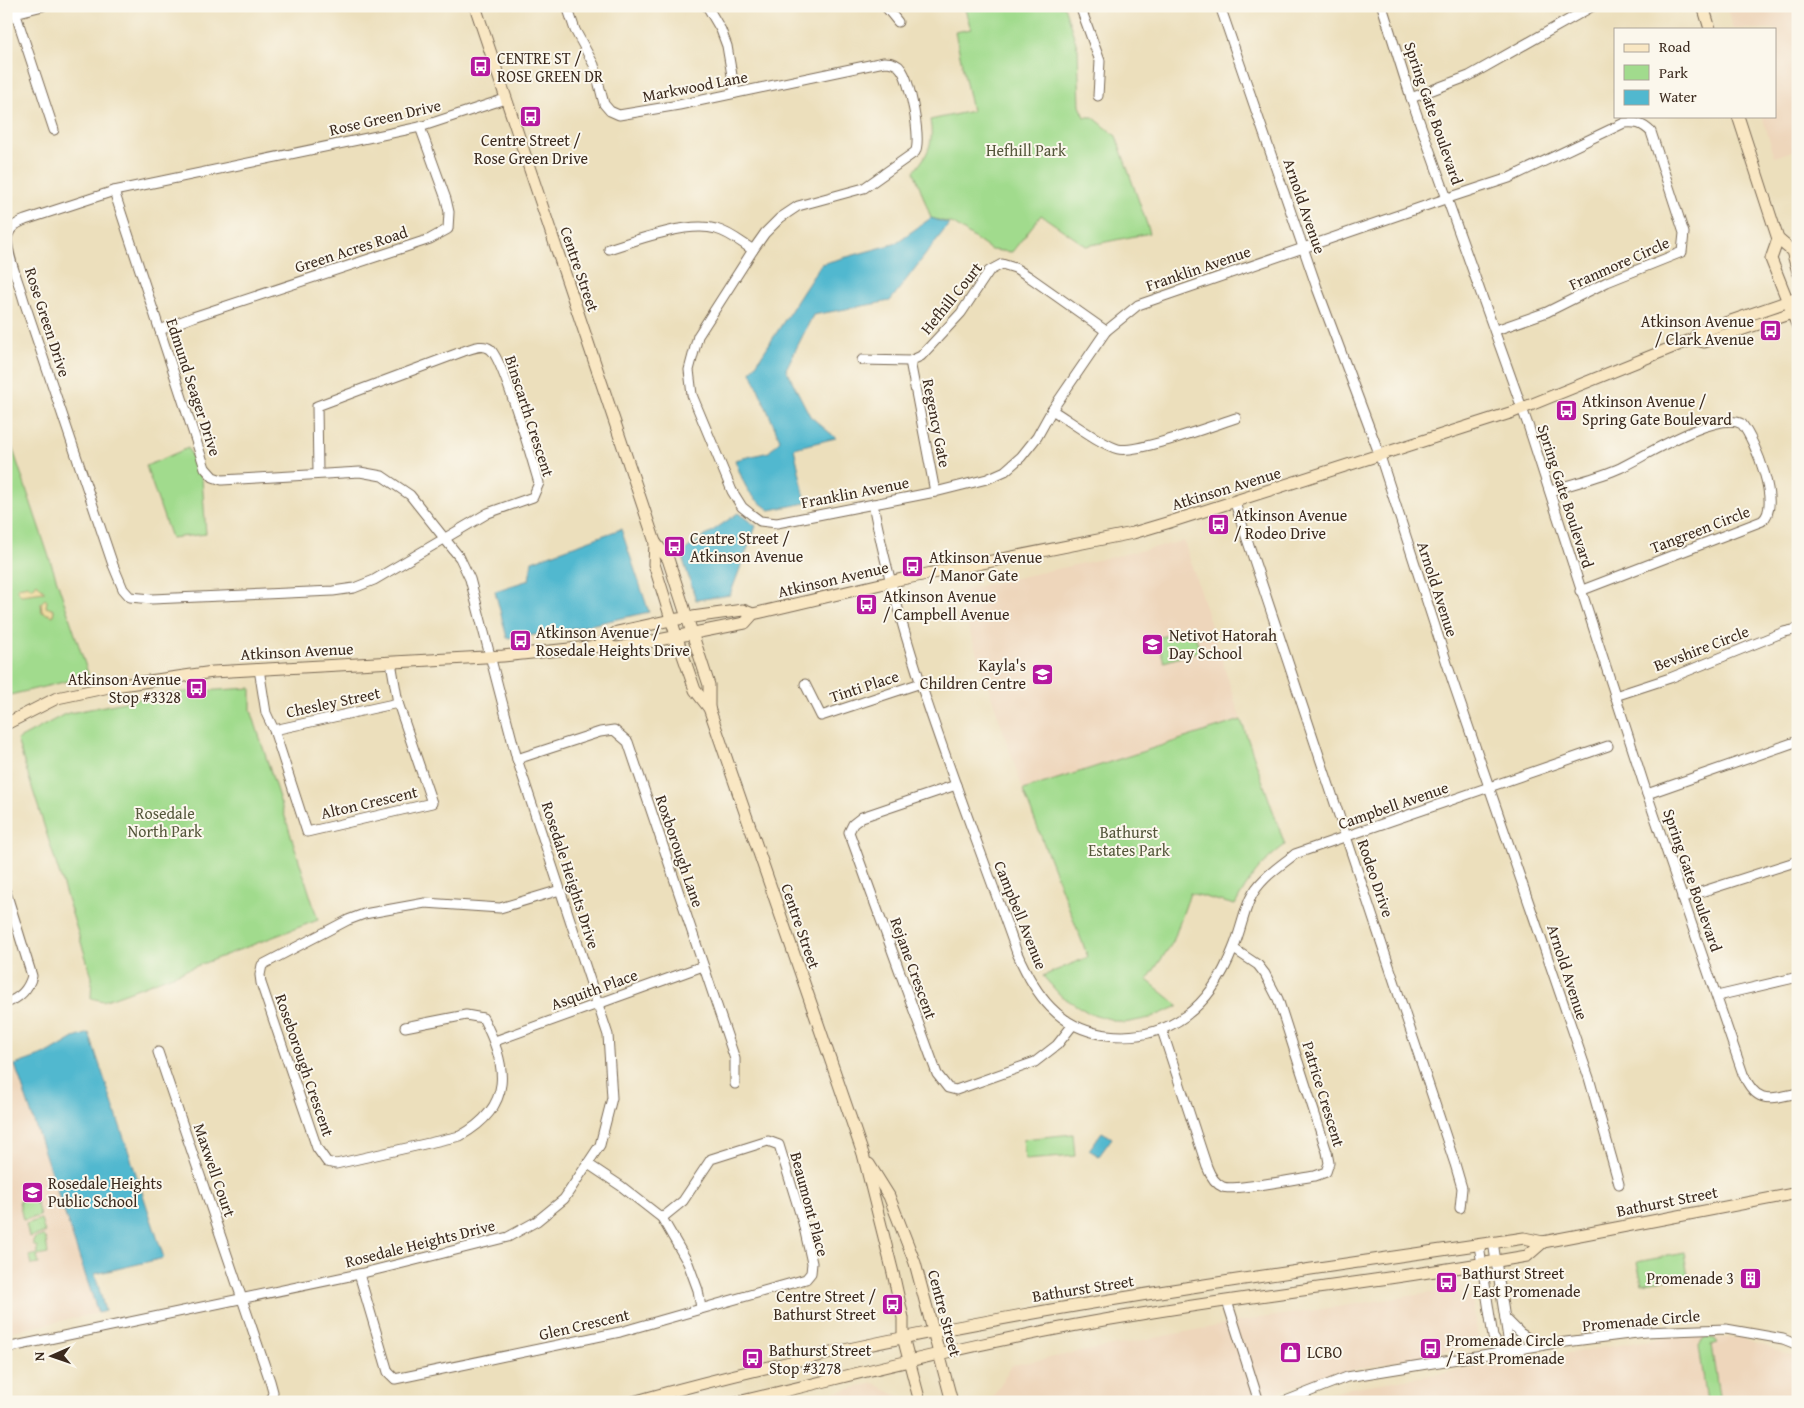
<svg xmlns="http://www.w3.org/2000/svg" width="1804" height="1408" viewBox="0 0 1804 1408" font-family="'Gentium Book Plus',serif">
<rect width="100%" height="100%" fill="#fbf7ec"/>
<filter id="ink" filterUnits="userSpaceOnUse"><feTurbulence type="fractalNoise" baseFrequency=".02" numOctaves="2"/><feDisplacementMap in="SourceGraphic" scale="10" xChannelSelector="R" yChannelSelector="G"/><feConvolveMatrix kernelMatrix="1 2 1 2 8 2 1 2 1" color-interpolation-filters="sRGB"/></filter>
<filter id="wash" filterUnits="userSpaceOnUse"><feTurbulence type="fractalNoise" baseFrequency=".0096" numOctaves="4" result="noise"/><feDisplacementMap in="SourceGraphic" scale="20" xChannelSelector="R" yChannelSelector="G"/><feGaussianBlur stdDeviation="1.12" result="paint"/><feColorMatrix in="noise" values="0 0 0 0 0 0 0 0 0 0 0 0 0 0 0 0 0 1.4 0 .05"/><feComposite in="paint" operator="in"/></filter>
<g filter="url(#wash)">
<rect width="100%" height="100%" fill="#ecdfbc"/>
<g fill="#eed6bb">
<polygon points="1726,6 1798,6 1798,149 1775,157 1762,116 1775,116 1775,29 1733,29"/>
<polygon points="1184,541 1241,720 1023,790 956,591"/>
<polygon points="14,1063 98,1313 6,1333 6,1066"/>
<polygon points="1457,1289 1472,1298 1479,1344 1320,1377 1252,1402 990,1402 1012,1365 1254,1319"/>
<polygon points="1675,1336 1742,1338 1798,1357 1798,1402 1304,1402 1350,1388"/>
<polygon points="874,1383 908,1402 794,1402"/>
</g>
<g fill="#a1db8d" stroke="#6e8256">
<path d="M964,6H1064L1078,49L1080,106L1085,117H1093L1116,136L1150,233L1086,246L1041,215L1012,252L991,250L954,224L931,218L914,171C929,154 934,142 930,120L972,111L955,32L971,29Z"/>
<polygon points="6,429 89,676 6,696"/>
<polygon points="188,448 202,479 206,534 171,538 146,466"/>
<polygon points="1193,628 1200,651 1164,662 1157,638"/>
<polygon points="251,688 251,710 318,920 128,992 103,1001 91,998 92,977 17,740 65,714 169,693"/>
<path d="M1241,720L1285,845C1263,861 1248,880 1235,905L1190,893L1173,942L1147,980L1179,1006L1150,1018L1124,1023L1089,1013L1061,996L1043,976L1088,957L1023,790Z"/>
<polygon points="1073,1134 1075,1156 1025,1160 1023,1139"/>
<polygon points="35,1197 40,1216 23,1220 19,1201"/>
<polygon points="41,1219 45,1233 29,1237 26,1224"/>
<polygon points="43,1236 46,1239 48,1254 37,1256 39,1264 31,1265 29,1256 37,1254 37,1247 33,1245 33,1241 35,1238"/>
<polygon points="1684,1253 1688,1275 1642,1284 1637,1262"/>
<polygon points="1707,1337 1715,1339 1718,1343 1711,1345 1720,1402 1707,1402 1699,1346 1702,1340"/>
</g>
<g fill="#eeda9e" stroke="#94825e">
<polygon points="37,583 45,592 21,595 17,591 18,587 28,585 32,589"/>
<polygon points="45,599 47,601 46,607 54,610 53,616 42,612 41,603"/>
</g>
<g fill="#51b8cf" stroke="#467176">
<path d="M931,218L949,224L890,301L813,315L786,369L810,416L836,438L794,448L806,503L770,510C746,494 745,486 735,460L769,452L780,440L751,372L821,264L894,244Z"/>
<polygon points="738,513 756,526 730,595 696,600 681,553"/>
<polygon points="621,529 649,612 553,633 507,638 495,591 529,580 532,561"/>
<polygon points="89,1033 164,1258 95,1274 105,1311 98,1313 15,1065 49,1053 74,1038"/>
<polygon points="1102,1132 1112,1138 1099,1156 1089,1150"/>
</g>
</g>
<g filter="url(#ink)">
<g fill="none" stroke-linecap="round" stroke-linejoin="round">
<defs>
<g id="street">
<polyline points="13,6 54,130"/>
<path d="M567,6L575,30L594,65L604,104L610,111L619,115L679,105L884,62C890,62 897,63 901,69C910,80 922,141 915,152L864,188L798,206L780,218L765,233L753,250L698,336L689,370L692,395L732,491L742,507L752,515L760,521L777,523L935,492L987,479L1005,471L1021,457L1037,437L1052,410L1106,331L1138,305L1448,198L1509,178L1624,123C1636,122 1642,123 1651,132L1684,233L1682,252L1607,282L1547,312L1496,330"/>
<polyline points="707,6 721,30 727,46 735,93"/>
<polyline points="885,6 898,22"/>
<polyline points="1080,6 1100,61 1098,96"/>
<polyline points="1220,6 1317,288 1380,456 1453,682 1589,1078 1619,1184"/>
<path d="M1382,6L1411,98L1528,425L1647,794L1743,1074C1757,1105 1769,1099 1798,1093"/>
<polyline points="15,13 43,6"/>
<polyline points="1411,98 1469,76 1593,6"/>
<path d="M609,249C636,240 688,221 716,229C729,232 742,243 753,250"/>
<polyline points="160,330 193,317 430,239 448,229 449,212 446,199 420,127"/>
<polyline points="862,360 910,361 921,356 961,313 989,271 1002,264 1015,268 1028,276 1106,331"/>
<polyline points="910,361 935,492"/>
<path d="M1052,410C1070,421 1100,444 1118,449C1136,454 1214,425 1236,418"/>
<path d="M318,473L317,406L464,351C471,349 482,343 490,349C503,358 533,463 539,483L533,497L488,513L374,580L354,588L333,591L152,599L130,597L123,589L113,565L24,301C20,285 4,249 8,235C11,226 18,223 25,220L114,191L420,127L505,99"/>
<path d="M1551,491C1573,483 1598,478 1620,468C1645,456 1718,410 1742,424C1755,441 1782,506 1762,521L1580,591"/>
<polyline points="1235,503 1455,1164 1462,1188 1460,1208"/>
<path d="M873,504C903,659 965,805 1017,953C1035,994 1058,1029 1107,1035C1170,1042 1211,1006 1233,949C1240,933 1243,915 1250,899C1259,879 1279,867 1295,854L1608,746"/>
<polyline points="259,669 266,713 274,730 307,832 432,803 398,703 391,662"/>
<polyline points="805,684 821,716 921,683"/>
<polyline points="1615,696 1670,678 1784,632 1798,629"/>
<polyline points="274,730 398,703"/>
<polyline points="517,759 600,732 614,730 628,742 735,1059 735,1084"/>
<polyline points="956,785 862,817 853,824 849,832 937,1074 948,1088 956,1090 1035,1062 1057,1045 1072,1026"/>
<polyline points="1647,794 1798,741"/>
<path d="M6,892L32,976C28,990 20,998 6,1003"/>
<polyline points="1682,898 1798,861"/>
<polyline points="1717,996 1798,977"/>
<path d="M405,1027L466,1015L483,1018C508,1066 514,1106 460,1136L336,1164L327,1162L317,1148L261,983L260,975L262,965L348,920L364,914L425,903L500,908L560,890"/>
<path d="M1162,1030L1207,1167C1210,1175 1214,1183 1223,1187C1234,1191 1300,1178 1315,1176L1326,1172L1329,1163L1327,1152L1278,999L1265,974L1258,965L1234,949"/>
<polyline points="495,1041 703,966"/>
<polyline points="158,1052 270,1381 273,1392 271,1402"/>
<polyline points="588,1164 621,1186 662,1218 688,1263 698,1290 701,1308"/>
<polyline points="1493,1242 1508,1338 1503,1352"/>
<polyline points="1479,1245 1493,1337 1503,1352"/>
<polyline points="359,1274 388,1372 395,1379 620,1332 806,1279 811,1273 812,1263 803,1223 779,1145 768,1141 711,1159 683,1201 662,1218"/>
<polyline points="1227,1301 1259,1402"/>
<polyline points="1505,1318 1520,1333 1541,1346"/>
<polyline points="6,1348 359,1274 508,1237 537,1221 564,1199 600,1145 612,1098 608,1035 517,759 470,579 460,558 410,495 382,476 360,472 222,480 213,477 205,468 114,191"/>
<polyline points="1283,1402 1347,1377 1550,1344 1645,1332 1726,1329 1783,1339 1798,1345"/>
</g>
<g id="secondary">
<polyline points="475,6 655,542 668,559 709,685 709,708"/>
<polyline points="1703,6 1710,29"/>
<polyline points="1738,116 1778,239 1792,251 1798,272"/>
<polyline points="1778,239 1771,259 1798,327"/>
<polyline points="1693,339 1704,342 1798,311"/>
<polyline points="655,542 654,564 676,635 695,690 709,708 863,1154 893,1273 903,1318 903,1337 920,1402"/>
<polyline points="598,646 617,632 671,620 743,610 753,614"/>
<polyline points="6,724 57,698 114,686 213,672 503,656 598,646 618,648 745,623 753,614 902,579 1133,533 1170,522 1513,412 1693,339 1699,332 1798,298"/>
<polyline points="869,1164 889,1196 915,1263 952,1402"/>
<path d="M633,1402C925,1320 1225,1282 1524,1238L1543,1242L1798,1193"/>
<path d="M738,1402C870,1371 1001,1336 1135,1315C1259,1294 1385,1281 1509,1259L1527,1256L1543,1242"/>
</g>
</defs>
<use href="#street" stroke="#796955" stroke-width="11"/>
<use href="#secondary" stroke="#796955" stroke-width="13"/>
<use href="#street" stroke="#fff" stroke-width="9"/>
<use href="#secondary" stroke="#f9e7c3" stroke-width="11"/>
</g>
</g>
<defs>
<symbol id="bus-square" viewBox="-11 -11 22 22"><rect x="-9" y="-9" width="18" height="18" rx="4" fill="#b5179e" stroke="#fbf7ec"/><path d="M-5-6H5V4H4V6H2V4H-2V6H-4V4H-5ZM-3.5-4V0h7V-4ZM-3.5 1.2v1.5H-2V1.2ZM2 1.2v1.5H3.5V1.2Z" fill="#fff"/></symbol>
<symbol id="school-square" viewBox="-11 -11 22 22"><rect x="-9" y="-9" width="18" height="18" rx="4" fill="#b5179e" stroke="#fbf7ec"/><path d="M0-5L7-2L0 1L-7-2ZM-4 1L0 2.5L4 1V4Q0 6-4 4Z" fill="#fff"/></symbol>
<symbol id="building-square" viewBox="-11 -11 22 22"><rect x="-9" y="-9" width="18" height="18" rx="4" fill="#b5179e" stroke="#fbf7ec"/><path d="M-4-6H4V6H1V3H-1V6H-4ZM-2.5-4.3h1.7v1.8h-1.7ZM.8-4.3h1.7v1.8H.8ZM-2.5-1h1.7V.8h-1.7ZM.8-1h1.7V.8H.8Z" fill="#fff"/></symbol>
<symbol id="shop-square" viewBox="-11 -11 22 22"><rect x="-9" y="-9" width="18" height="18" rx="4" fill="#b5179e" stroke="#fbf7ec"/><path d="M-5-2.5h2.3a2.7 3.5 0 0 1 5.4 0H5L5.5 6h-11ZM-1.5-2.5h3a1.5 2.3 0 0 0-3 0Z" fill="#fff"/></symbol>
</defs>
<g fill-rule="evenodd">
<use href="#bus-square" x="468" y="54" width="25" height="25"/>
<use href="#bus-square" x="518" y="104" width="25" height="25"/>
<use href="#bus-square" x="1758" y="318" width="25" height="25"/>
<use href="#bus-square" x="1554" y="398" width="25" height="25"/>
<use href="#bus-square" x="1206" y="512" width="25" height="25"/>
<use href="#bus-square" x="662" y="534" width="25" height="25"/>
<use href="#bus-square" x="900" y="554" width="25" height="25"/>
<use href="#bus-square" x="854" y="592" width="25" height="25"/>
<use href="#bus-square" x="508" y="628" width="25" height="25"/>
<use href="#school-square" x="1140" y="632" width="25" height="25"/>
<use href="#school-square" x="1030" y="662" width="25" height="25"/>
<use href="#bus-square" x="184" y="676" width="25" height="25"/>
<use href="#school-square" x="20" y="1180" width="25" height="25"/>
<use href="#building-square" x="1738" y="1266" width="25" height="25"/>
<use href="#bus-square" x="1434" y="1270" width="25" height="25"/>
<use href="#bus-square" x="880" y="1292" width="25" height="25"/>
<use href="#bus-square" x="1418" y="1336" width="25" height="25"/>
<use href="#shop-square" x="1278" y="1340" width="25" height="25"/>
<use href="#bus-square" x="740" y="1346" width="25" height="25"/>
</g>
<g text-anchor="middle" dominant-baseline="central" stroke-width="4" stroke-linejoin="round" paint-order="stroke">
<g font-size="16" fill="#3b2a1e" stroke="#fbf7ec" text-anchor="start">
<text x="497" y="58">CENTRE ST /<tspan x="497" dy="18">ROSE GREEN DR</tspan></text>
<text x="531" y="140" text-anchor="middle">Centre Street /<tspan x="531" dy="18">Rose Green Drive</tspan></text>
<text x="1754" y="321" text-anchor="end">Atkinson Avenue<tspan x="1754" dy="18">/ Clark Avenue</tspan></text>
<text x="1582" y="401">Atkinson Avenue /<tspan x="1582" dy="18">Spring Gate Boulevard</tspan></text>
<text x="1234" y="515">Atkinson Avenue<tspan x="1234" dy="18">/ Rodeo Drive</tspan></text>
<text x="690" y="538">Centre Street /<tspan x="690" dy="18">Atkinson Avenue</tspan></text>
<text x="929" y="557">Atkinson Avenue<tspan x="929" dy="18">/ Manor Gate</tspan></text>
<text x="883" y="596">Atkinson Avenue<tspan x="883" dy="18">/ Campbell Avenue</tspan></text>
<text x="536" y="632">Atkinson Avenue /<tspan x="536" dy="18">Rosedale Heights Drive</tspan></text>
<text x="1169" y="635">Netivot Hatorah<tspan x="1169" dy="18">Day School</tspan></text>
<text x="1026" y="665" text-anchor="end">Kayla's<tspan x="1026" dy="18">Children Centre</tspan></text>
<text x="181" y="679" text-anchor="end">Atkinson Avenue<tspan x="181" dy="18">Stop #3328</tspan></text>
<text x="48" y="1183">Rosedale Heights<tspan x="48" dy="18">Public School</tspan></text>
<text x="1462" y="1273">Bathurst Street<tspan x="1462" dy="18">/ East Promenade</tspan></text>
<text x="1734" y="1278" text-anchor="end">Promenade 3</text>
<text x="876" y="1296" text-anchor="end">Centre Street /<tspan x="876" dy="18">Bathurst Street</tspan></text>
<text x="1446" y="1340">Promenade Circle<tspan x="1446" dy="18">/ East Promenade</tspan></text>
<text x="769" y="1350">Bathurst Street<tspan x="769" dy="18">Stop #3278</tspan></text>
<text x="1307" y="1352">LCBO</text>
</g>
<g font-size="16" fill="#3b2a1e" stroke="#fbf7ec">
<text transform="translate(695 86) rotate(-11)">Markwood Lane</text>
<text transform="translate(1434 113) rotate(71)">Spring Gate Boulevard</text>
<text transform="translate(385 117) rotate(-13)">Rose Green Drive</text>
<text transform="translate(1305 206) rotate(71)">Arnold Avenue</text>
<text transform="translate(351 249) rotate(-18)">Green Acres Road</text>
<text transform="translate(1619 263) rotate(-24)">Franmore Circle</text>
<text transform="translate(1198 268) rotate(-19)">Franklin Avenue</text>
<text transform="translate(580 269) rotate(71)">Centre Street</text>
<text transform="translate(951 298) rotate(-51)">Hefhill Court</text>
<text transform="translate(48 322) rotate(72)">Rose Green Drive</text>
<text transform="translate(194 387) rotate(72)">Edmund Seager Drive</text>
<text transform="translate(530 416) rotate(72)">Binscarth Crescent</text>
<text transform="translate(937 423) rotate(79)">Regency Gate</text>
<text transform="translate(1226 488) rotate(-17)">Atkinson Avenue</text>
<text transform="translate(855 492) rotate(-11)">Franklin Avenue</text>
<text transform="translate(1566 496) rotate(72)">Spring Gate Boulevard</text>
<text transform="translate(1700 529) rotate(-21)">Tangreen Circle</text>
<text transform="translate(833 579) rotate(-13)">Atkinson Avenue</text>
<text transform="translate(1438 589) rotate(72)">Arnold Avenue</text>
<text transform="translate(1701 648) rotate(-21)">Bevshire Circle</text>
<text transform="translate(297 651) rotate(-3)">Atkinson Avenue</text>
<text transform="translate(864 686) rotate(-18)">Tinti Place</text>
<text transform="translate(333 702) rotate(-12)">Chesley Street</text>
<text transform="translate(369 802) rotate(-13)">Alton Crescent</text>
<text transform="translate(1393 805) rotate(-19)">Campbell Avenue</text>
<text transform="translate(680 851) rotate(71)">Roxborough Lane</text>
<text transform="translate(571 875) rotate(72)">Rosedale Heights Drive</text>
<text transform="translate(1376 878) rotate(71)">Rodeo Drive</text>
<text transform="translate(1693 880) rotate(71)">Spring Gate Boulevard</text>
<text transform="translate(1021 915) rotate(68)">Campbell Avenue</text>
<text transform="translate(801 926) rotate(71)">Centre Street</text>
<text transform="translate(914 968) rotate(70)">Rejane Crescent</text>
<text transform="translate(1568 972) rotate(72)">Arnold Avenue</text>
<text transform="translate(594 989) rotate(-20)">Asquith Place</text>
<text transform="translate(305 1065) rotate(71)">Roseborough Crescent</text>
<text transform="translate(1324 1094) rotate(73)">Patrice Crescent</text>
<text transform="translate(215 1170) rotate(71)">Maxwell Court</text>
<text transform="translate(1667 1201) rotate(-11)">Bathurst Street</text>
<text transform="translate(810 1204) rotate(75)">Beaumont Place</text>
<text transform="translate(420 1243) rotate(-14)">Rosedale Heights Drive</text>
<text transform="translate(1083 1288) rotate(-9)">Bathurst Street</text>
<text transform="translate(945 1313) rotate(75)">Centre Street</text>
<text transform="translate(1641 1320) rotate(-5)">Promenade Circle</text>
<text transform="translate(584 1324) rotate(-13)">Glen Crescent</text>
</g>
<g font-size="16" fill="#54563a" stroke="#fbf7ec">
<text x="1026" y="150">Hefhill Park</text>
<text x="165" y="813">Rosedale<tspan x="165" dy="18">North Park</tspan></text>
<text x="1129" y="832">Bathurst<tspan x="1129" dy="18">Estates Park</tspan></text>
</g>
</g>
<rect width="1804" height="1408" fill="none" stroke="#fbf7ec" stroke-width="25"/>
<rect x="1614" y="28" width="162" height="90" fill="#fbf7ec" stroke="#aea59a"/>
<rect x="1624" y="44" width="25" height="8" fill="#f9e7c3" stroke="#aea59a"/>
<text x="1659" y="52" font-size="15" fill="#3b2a1e">Road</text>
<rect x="1624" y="65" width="25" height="15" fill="#a1db8d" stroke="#aea59a"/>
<text x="1659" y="78" font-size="15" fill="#3b2a1e">Park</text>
<rect x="1624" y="90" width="25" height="15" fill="#51b8cf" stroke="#aea59a"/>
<text x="1659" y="102" font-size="15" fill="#3b2a1e">Water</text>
<g transform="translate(52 1356) rotate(268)" stroke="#fbf7ec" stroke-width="4" paint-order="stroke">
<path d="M0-4L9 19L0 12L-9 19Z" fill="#3b2a1e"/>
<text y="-8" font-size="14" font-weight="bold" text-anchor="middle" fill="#3b2a1e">N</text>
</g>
</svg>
